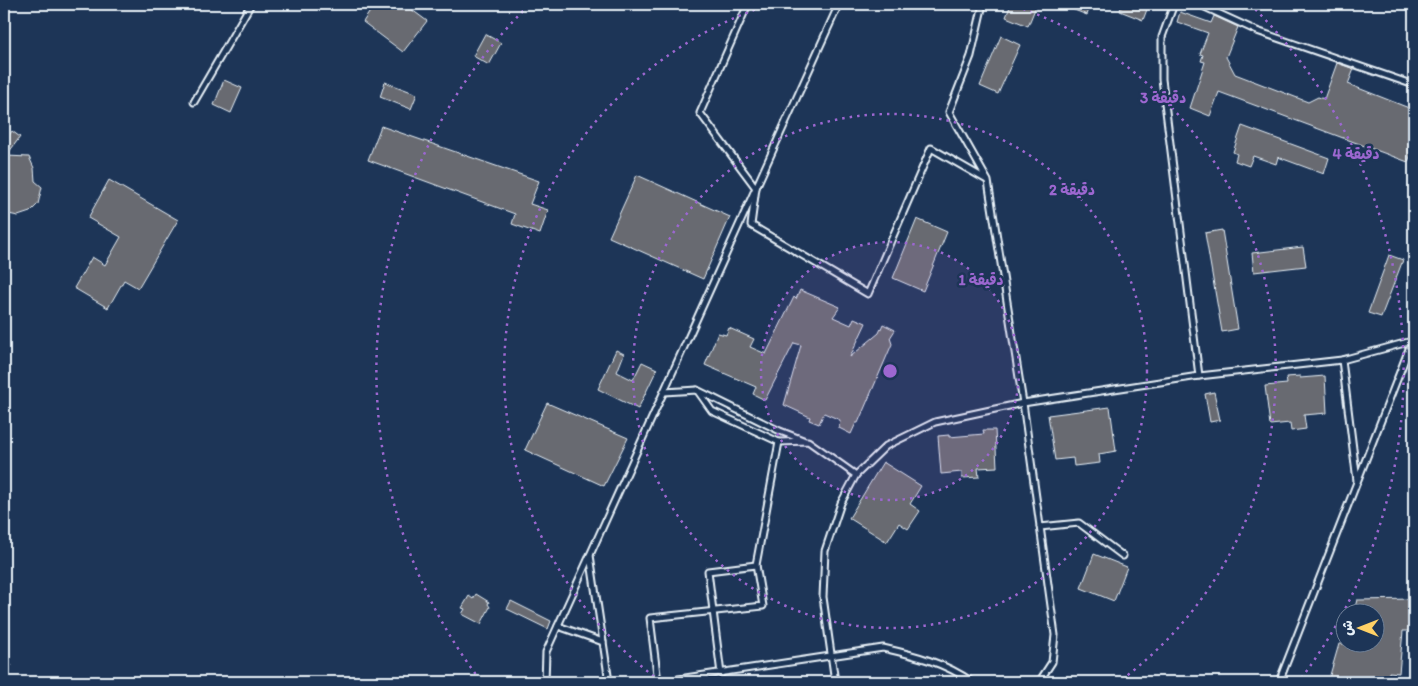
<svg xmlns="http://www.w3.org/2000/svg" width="1418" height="686" viewBox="0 0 1418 686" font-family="Itim,'Playpen Sans Arabic',sans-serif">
<rect width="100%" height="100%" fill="#1d3557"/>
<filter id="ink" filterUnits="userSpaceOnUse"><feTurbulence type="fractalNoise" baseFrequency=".02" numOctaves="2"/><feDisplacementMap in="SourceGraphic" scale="10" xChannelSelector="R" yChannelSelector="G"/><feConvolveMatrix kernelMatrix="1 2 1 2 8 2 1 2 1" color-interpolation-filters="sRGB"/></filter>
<g filter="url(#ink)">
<g fill="#686a71" stroke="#e8f1f8">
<polygon points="375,4 404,4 427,21 403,52 363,22"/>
<polygon points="1011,4 1037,4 1028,26 1006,17"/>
<polygon points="1059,4 1091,4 1087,15"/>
<polygon points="1122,4 1149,4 1143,20 1120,11"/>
<polygon points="1180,12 1211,23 1214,16 1238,27 1226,57 1235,74 1308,102 1318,97 1324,99 1337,63 1354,69 1348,84 1414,110 1414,146 1408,162 1219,92 1210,116 1190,108 1205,62 1201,61 1203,55 1200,54 1208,33 1177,22"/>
<polygon points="485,34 501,43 489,65 473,56"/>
<polygon points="1001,36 1020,45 998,94 980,86"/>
<polygon points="224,80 242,88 231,113 214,105"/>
<polygon points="385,82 417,94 411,109 380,97"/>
<polygon points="381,126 539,181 530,204 548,210 540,234 512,224 515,214 368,160"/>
<polygon points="1242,126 1329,158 1324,174 1278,157 1276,164 1253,156 1249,166 1235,161 1237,154 1233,152"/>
<polygon points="12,131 20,137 6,156 29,157 34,168 35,181 42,187 38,204 30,212 18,216 4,213 4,142"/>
<polygon points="637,175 730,217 703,279 609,237"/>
<polygon points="109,180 178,220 138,288 124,280 108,308 74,288 92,257 105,265 121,237 88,218"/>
<polygon points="917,219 947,232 923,291 893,278"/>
<polygon points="1222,230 1238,329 1222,332 1205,233"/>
<polygon points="1303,247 1306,266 1254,272 1252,253"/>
<polygon points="1389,255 1403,260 1381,317 1368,313"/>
<polygon points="800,290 840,307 833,317 851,325 854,318 866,323 850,357 879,333 883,324 895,330 890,338 892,344 858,423 856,423 851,434 839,428 840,420 824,413 819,424 809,420 810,417 784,405 801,345 794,343 765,400 753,394 756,387 705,365 718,333 726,335 729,328 754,339 750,347 766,354 794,297 796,299"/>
<polygon points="616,350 624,354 617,372 633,380 642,362 657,369 638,409 598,389"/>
<polygon points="1300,376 1300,378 1325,376 1327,413 1304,415 1306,429 1291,431 1290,423 1270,425 1265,386 1287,384 1286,377"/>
<polygon points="1214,392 1220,420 1210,422 1205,394"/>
<polygon points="547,403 628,438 604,486 525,450"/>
<polygon points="1110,407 1116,451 1099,454 1100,463 1074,466 1073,458 1055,460 1048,415"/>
<polygon points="983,430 995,430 997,467 978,468 979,477 962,478 962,472 941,474 938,436 949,435 949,437 984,434"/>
<polygon points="883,462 921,486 910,504 920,511 908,529 899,523 887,542 849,518"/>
<polygon points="1094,554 1127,567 1114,601 1081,588"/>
<polygon points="476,594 489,602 488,604 490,607 481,624 462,614 465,609 462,608 469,596 473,599"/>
<polygon points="1414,599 1414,631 1403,631 1399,673 1389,672 1389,682 1328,682 1339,644 1376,644 1376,614 1353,614 1357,600"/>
<polygon points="511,601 551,621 548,629 507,609"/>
</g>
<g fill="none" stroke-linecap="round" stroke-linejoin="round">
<defs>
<g id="service">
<polyline points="750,4 748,4 700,113 756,188 751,225 868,294 931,148 987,180"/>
<polyline points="983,4 971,56 949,112 988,181 1023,403 1055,635 1052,662 1039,682"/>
<polyline points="1174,4 1162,37 1162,79 1199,376"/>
<polyline points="1198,4 1257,31 1414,85"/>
<polyline points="194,102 251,4"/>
<polyline points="697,390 712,411 779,442 808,441 856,475"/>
<polyline points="664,392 697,390 780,431 803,440"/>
<polyline points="1357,481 1342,360 1412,341"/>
<polyline points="1040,527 1079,523 1123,556"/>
<polyline points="558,626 603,642"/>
<polyline points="721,674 708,571 756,565"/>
<polyline points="545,682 546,652 590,555"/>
<polyline points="609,682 590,555 839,4"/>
<polyline points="658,682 650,618 763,606 756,565 779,442"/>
<path d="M659,682L883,648C914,655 946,663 972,682"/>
<polyline points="835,682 823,597 825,551 841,503 856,475 886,446 935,422 1023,403 1199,376 1342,360"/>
<polyline points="1279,682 1414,336"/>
</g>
</defs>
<use href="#service" stroke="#e8f1f8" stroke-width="9"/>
<polyline stroke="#e8f1f8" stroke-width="2" stroke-dasharray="1 4" stroke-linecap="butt" points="4,678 12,665"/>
<use href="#service" stroke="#1d3557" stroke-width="5"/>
</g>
</g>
<circle cx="890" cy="371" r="129" fill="#9c67d0" fill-opacity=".12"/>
<g fill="none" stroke="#9c67d0" stroke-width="2.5" stroke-dasharray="2.5 5">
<circle cx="890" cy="371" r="129"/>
<circle cx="890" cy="371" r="257"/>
<path d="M660 681A386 386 0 0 1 771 4M1009 4A386 386 0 0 1 1120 681"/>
<path d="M480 680A514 514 0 0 1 530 4M1250 4A514 514 0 0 1 1300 680"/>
</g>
<circle cx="890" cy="371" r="8" fill="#9c67d0" stroke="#1d3557" stroke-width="2.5"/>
<g font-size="15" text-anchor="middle" font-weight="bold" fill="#9c67d0" stroke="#1d3557" stroke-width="5" stroke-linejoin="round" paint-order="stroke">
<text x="1163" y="103">3 دقيقة</text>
<text x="1356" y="159">4 دقيقة</text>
<text x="1072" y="195">2 دقيقة</text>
<text x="981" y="285">1 دقيقة</text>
</g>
<rect width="1418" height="686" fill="none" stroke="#1d3557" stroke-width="20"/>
<rect x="10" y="10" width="1398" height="666" fill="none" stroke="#e8f1f8" stroke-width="2" filter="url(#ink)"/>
<g transform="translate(1360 628) rotate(270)"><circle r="24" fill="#1d3557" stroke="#6e8097"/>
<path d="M0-4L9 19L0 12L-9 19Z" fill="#ffd166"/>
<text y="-8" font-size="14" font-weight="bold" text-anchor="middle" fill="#e8f1f8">ش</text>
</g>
</svg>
